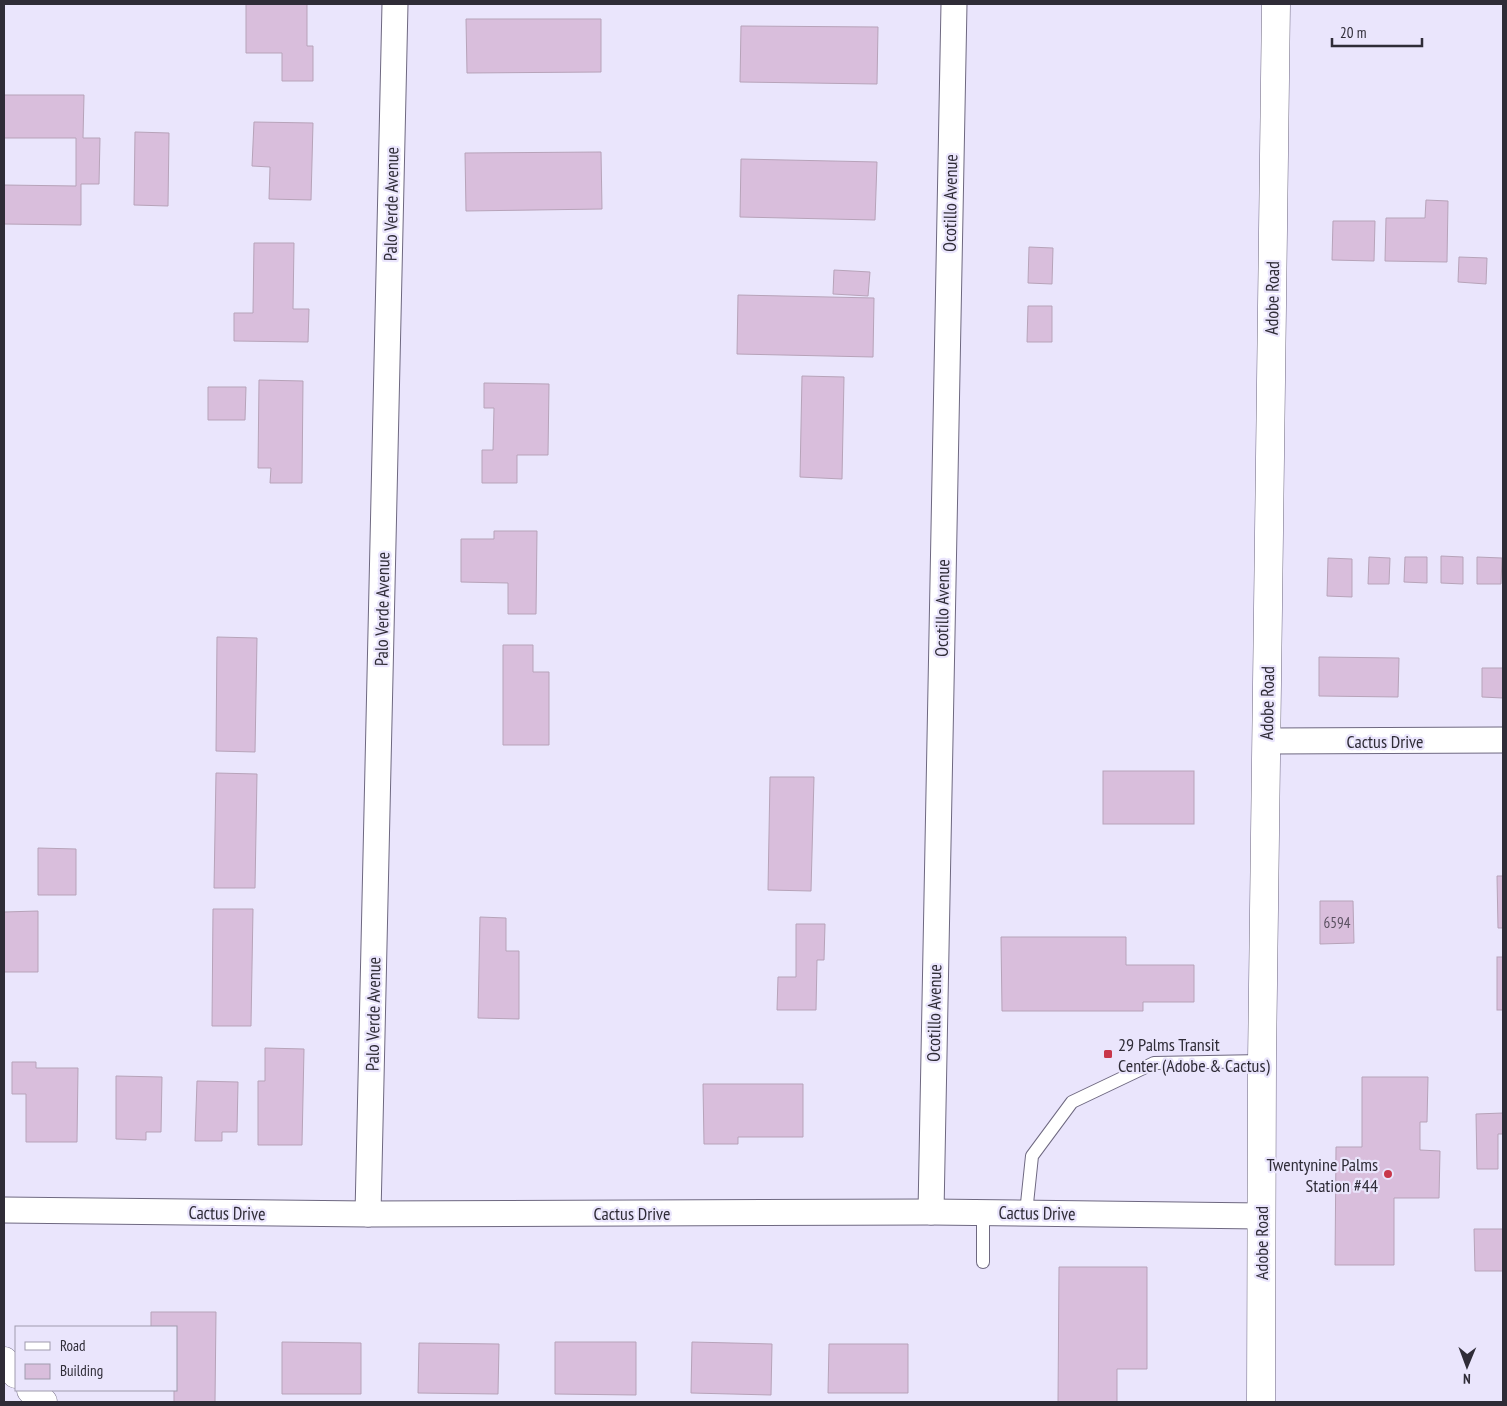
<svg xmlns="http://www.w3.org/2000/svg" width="1507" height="1406" viewBox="0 0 1507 1406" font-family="'PT Sans Narrow',sans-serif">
<rect width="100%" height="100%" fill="#eae5fc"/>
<g fill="#d9bedc" stroke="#b7a3b9">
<polygon points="246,4 307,4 307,46 313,46 313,81 282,81 282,53 246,53"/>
<polygon points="466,19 601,19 601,72 467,73"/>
<polygon points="741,26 878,27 877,84 740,82"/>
<polygon points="4,95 84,95 83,138 100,138 99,184 81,184 81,225 4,224 4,185 76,186 76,138 4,138"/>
<polygon points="254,122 313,123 311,200 269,199 270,167 252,166"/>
<polygon points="135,132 169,133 168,206 134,205"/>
<polygon points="601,152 602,209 466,211 465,153"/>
<polygon points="741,159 877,162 875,220 740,217"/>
<polygon points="1426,200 1448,201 1447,262 1385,261 1386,218 1425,218"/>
<polygon points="1333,221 1375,221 1374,261 1332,260"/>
<polygon points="254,243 294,243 293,309 309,309 308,342 234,341 234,313 253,313"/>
<polygon points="1029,247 1053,248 1052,284 1028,283"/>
<polygon points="1459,257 1487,258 1486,284 1458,282"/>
<polygon points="834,270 870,272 868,296 833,294"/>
<polygon points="738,295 874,298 873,357 737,354"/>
<polygon points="1028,306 1052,306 1052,342 1027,342"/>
<polygon points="802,376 844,377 842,479 800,477"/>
<polygon points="259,380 303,381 302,483 270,483 271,468 258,468"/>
<polygon points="484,383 549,384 548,455 517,455 517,483 482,483 482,450 493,450 494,408 484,408"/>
<polygon points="208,387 246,387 245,420 208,420"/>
<polygon points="494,531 537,531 536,614 508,614 508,583 461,582 461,539 494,539"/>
<polygon points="1441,556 1463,557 1463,584 1441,583"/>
<polygon points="1369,557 1390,558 1389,584 1368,584"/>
<polygon points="1405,557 1427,557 1427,583 1404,582"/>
<polygon points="1477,557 1502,558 1501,584 1477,584"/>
<polygon points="1328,558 1352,559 1352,597 1327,596"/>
<polygon points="217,637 257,638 255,752 216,751"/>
<polygon points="503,645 533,645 533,672 549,672 549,745 503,745"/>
<polygon points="1319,657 1399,658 1398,697 1319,696"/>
<polygon points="1482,668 1503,668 1503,698 1482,697"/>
<rect x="1103" y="771" width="91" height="53"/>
<polygon points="216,773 257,774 255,888 214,888"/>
<polygon points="770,777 814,777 811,891 768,890"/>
<polygon points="38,848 76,849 76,895 38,895"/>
<polygon points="1497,876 1503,876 1503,928 1498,928"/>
<polygon points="1320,901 1353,901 1354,943 1320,944"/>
<polygon points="213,909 253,909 251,1026 212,1026"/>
<polygon points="38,911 38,972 4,972 4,912"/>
<polygon points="480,917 506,918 506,951 519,951 519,1019 478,1018"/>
<polygon points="796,924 825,924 824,960 817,960 816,1010 777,1010 778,977 796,977"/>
<polygon points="1001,937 1126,937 1126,965 1194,965 1194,1002 1143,1002 1143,1011 1002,1011"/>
<rect x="1497" y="957" width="6" height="53"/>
<polygon points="265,1048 304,1049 302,1145 258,1145 258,1081 265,1081"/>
<polygon points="12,1062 36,1062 36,1068 78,1068 77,1142 26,1142 26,1094 12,1094"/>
<polygon points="116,1076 162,1077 161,1132 146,1132 146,1140 116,1139"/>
<polygon points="1362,1077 1428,1077 1427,1122 1420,1122 1420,1150 1440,1151 1439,1198 1394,1198 1394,1265 1335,1265 1336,1147 1362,1147"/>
<polygon points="197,1081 238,1082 237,1132 222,1132 222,1141 195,1141"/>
<polygon points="703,1084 803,1084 803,1137 738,1137 738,1144 704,1144"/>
<polygon points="1503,1113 1503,1134 1498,1134 1498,1169 1477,1169 1476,1114"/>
<polygon points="1474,1229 1503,1229 1503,1271 1475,1271"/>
<polygon points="1059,1267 1147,1267 1147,1369 1117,1369 1117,1402 1058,1402"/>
<polygon points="151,1312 216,1312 215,1402 174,1402 174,1390 176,1390 176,1327 151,1327"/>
<polygon points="282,1342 361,1343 361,1394 282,1394"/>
<polygon points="555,1342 636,1342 636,1395 555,1394"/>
<polygon points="692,1342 772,1344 771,1395 691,1393"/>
<polygon points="419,1343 499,1344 498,1394 418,1393"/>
<polygon points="829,1344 908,1344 908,1393 828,1393"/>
</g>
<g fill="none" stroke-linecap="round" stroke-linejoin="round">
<defs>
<g id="lane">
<polyline points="983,1213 983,1262"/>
<polyline points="1026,1213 1032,1156 1072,1102 1154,1063 1262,1061"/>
</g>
<g id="street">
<polyline points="1266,741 1503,740"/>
<polyline points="4,1210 368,1214 931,1212 1261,1216"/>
<polyline points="931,1212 954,4"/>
<polyline points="368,1214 395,4"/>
</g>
<g id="secondary">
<polyline points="4,1361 16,1374"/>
<polyline points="31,1390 43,1402"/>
<polyline points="1261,1402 1262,1061 1276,4"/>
</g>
</defs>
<use href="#lane" stroke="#6e6880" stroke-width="14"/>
<use href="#street" stroke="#6e6880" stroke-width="27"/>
<use href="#secondary" stroke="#6e6880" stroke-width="29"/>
<use href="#lane" stroke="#fff" stroke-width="12"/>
<use href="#street" stroke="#fff" stroke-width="25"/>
<use href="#secondary" stroke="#fff" stroke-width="28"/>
</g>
<g fill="#c8374a" stroke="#eae5fc" stroke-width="2">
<rect x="1103" y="1049" width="10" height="10" rx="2.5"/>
<circle cx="1388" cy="1174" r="5"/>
</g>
<g text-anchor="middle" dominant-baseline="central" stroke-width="4.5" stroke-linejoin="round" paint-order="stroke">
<g font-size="15" fill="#5a5060">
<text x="1337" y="922">6594</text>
</g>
<g font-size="18" fill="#2f2c37" stroke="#eae5fc">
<text transform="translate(950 203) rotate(-89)">Ocotillo Avenue</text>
<text transform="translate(391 204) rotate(-89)">Palo Verde Avenue</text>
<text transform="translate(1272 298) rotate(-89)">Adobe Road</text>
<text transform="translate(942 608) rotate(-89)">Ocotillo Avenue</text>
<text transform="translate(382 609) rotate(-89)">Palo Verde Avenue</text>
<text transform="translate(1267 703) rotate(-89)">Adobe Road</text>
<text x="1385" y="741">Cactus Drive</text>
<text transform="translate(934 1013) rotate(-89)">Ocotillo Avenue</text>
<text transform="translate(373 1014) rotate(-89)">Palo Verde Avenue</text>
<text transform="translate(227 1213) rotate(1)">Cactus Drive</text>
<text x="632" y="1213">Cactus Drive</text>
<text transform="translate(1037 1213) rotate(1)">Cactus Drive</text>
<text transform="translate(1261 1243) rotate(-90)">Adobe Road</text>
</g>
<g font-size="18" fill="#2f2c37" stroke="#eae5fc" text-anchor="start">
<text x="1118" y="1044">29 Palms Transit<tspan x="1118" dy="21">Center (Adobe &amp; Cactus)</tspan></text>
<text x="1378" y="1164" text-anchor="end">Twentynine Palms<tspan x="1378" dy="21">Station #44</tspan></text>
</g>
</g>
<rect width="1507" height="1406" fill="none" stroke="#2f2c37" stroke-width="10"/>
<rect x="15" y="1326" width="162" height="65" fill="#eae5fc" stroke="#9f9bad"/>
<rect x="25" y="1342" width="25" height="8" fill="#ffffff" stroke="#9f9bad"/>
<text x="60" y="1351" font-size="15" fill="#2f2c37">Road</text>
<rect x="25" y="1364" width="25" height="15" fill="#d9bedc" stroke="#9f9bad"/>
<text x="60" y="1376" font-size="15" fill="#2f2c37">Building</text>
<g transform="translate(1467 1366) rotate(181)" stroke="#eae5fc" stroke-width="4" paint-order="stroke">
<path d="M0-4L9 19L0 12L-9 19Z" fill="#2f2c37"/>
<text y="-8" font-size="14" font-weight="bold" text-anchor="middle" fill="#2f2c37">N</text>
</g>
<path d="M1332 38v8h90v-8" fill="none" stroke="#2f2c37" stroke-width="2.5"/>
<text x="1340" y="38" font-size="15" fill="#2f2c37" stroke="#eae5fc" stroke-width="4" paint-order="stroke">20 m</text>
</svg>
